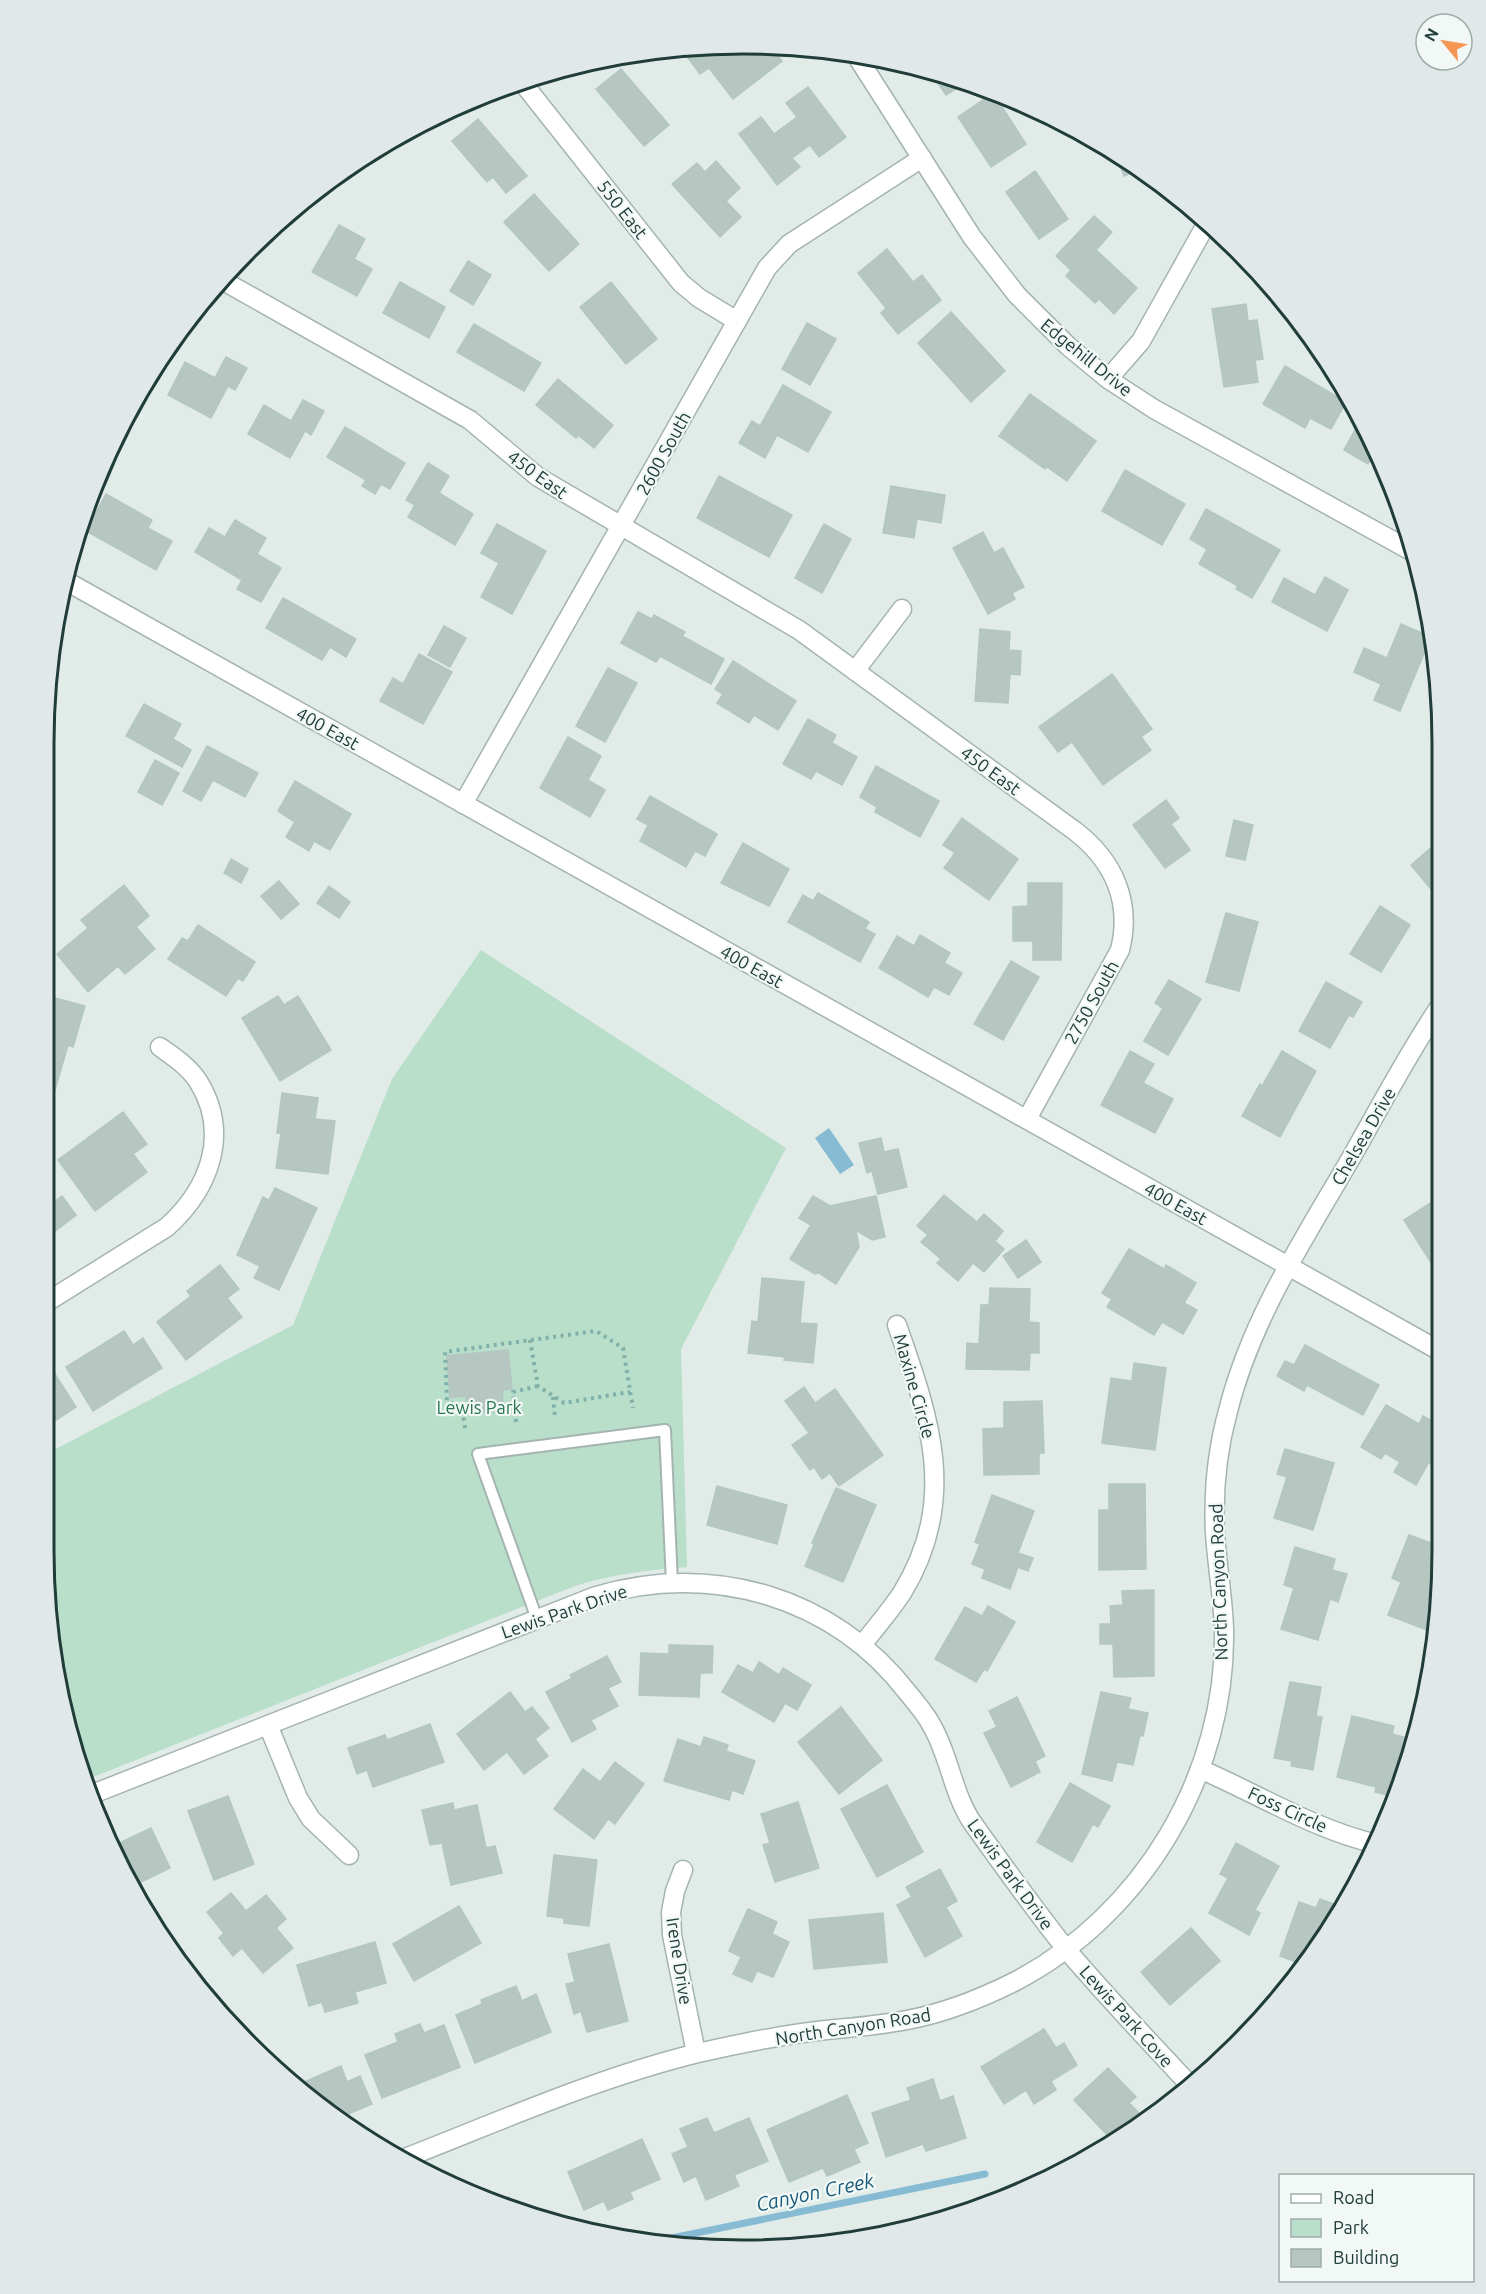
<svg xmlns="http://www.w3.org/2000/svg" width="1486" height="2294" viewBox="0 0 1486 2294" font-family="Ubuntu,sans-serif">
<rect width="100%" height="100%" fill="#e1ece9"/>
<path fill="#b9dec9" d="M481,950L786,1148L681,1349L687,1567C648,1570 613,1574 575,1586L83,1781L50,1643V1452L293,1325L392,1079Z"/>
<polygon fill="#87bbd3" points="829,1128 854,1165 840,1174 815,1138"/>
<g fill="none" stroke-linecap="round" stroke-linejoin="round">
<polyline stroke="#87bbd3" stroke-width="7" points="652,2242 985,2174"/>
</g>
<g fill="#b6c7c2" stroke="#b3c6c1" stroke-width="1.5">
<polygon points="694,45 772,47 782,61 733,99 709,68 700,74 688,58 698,50"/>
<polygon points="595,62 584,71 579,65"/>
<polygon points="621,69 669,125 644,146 596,89"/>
<polygon points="930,72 968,81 946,95"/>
<polygon points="808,87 846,137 819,157 810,145 792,158 800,167 777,185 739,134 761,117 774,134 797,117 786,103"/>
<polygon points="993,93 1026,144 991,167 958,117"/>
<polygon points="478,119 527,176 506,193 493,177 487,182 452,141"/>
<polygon points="1116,154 1139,170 1124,176"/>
<polygon points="716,161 740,188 726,201 741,217 720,237 672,184 697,163 705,172"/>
<polygon points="1035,171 1068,219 1039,239 1006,192"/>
<polygon points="534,194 579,244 549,271 504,222"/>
<polygon points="1094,216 1112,232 1096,250 1137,288 1114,314 1099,299 1095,303 1066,276 1071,270 1056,256"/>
<polygon points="339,225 365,239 354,259 372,269 357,296 312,272"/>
<polygon points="270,233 259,250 254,247"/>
<polygon points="887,249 913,282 922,275 941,300 898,334 881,313 886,308 858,273"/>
<polygon points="468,261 491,275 473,305 450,291"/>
<polygon points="400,282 445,307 429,338 383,313"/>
<polygon points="611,282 657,339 626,364 580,307"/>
<polygon points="1246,304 1248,321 1257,320 1263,359 1255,360 1258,382 1224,387 1212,309"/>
<polygon points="951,312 1005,371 971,402 918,343"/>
<polygon points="807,323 836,339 810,385 782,369"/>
<polygon points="474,324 541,363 524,391 457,352"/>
<polygon points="226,357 247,368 235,390 228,386 211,418 168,395 185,362 215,378"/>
<polygon points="1285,366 1346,402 1331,429 1310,418 1305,428 1263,404"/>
<polygon points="558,379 613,425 594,448 578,435 576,438 536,405"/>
<polygon points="783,385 831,412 808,452 777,435 765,458 739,443 752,421 760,426"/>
<polygon points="1030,394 1096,441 1067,481 1047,467 1045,469 999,436"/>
<polygon points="303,400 324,411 311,435 305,431 290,458 248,434 264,405 291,421"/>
<polygon points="1361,419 1371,434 1376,449 1368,464 1344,450"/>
<polygon points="345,427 405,463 390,489 381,484 375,494 362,486 366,480 327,457"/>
<polygon points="428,463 449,476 439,493 473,514 455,545 408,517 415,505 406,500"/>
<polygon points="1125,470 1185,504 1162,545 1102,511"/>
<polygon points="719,476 792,515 769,557 697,518"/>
<polygon points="891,486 945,495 941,523 917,519 914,538 883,533"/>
<polygon points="106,494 152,520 148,528 172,541 156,570 86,531"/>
<polygon points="1206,509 1280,550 1252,598 1236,589 1238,586 1199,564 1207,549 1190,539"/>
<polygon points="235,520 266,538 257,554 281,568 261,602 237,589 242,580 195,552 209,528 225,537"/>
<polygon points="497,524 546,551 512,614 481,597 499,563 481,553"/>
<polygon points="824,524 851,539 822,593 795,578"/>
<polygon points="983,532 994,553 1003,548 1024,587 1012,593 1015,599 988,614 953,548"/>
<polygon points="1325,577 1348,590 1327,631 1272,602 1284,578 1315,595"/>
<polygon points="283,598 356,639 346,657 330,647 322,660 266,628"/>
<polygon points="638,612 652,619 654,615 685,632 682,636 724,659 711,684 660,656 656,662 621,643"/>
<polygon points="1401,624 1431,637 1400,711 1374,700 1381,684 1354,672 1364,648 1387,658"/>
<polygon points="444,626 466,638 450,667 428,655"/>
<polygon points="980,629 1010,632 1009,650 1021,651 1020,675 1010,674 1008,703 975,701"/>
<polygon points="419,654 452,672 423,724 380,701 393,678 403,684"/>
<polygon points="733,661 796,701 778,730 754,715 749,723 717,703 723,694 715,689"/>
<polygon points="608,668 637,683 605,742 576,726"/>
<polygon points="1112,674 1152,729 1141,737 1151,750 1103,785 1072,742 1058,752 1039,727"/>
<polygon points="144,704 181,724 173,739 191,750 182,767 126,736"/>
<polygon points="808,719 836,735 832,743 857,757 842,785 816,771 811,779 783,764"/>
<polygon points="568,737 601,756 588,780 605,790 590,817 540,788"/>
<polygon points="207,746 258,773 245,797 213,780 201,801 183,791"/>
<polygon points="155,760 179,773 162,805 138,792"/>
<polygon points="876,766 939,801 920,837 875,812 877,807 860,797"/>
<polygon points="295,781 351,814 330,850 314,841 309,851 286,837 295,822 278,811"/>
<polygon points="650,796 717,834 705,856 695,851 686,867 640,841 648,825 637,819"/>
<polygon points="1166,800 1179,818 1171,824 1190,850 1165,868 1133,825"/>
<polygon points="962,818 1018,859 989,900 944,868 955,853 943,845"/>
<polygon points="1234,820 1253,825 1245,860 1226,856"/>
<polygon points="1440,840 1440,889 1435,894 1411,865"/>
<polygon points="743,843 789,869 769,906 721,883"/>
<polygon points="231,859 248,869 241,883 224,873"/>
<polygon points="279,881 299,904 281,919 261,896"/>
<polygon points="1028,883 1062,883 1061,960 1033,960 1033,941 1013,941 1013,907 1028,906"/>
<polygon points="124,885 149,916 136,927 155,949 125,974 118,966 88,992 57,954 88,928 81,920"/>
<polygon points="329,886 350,902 339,918 317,903"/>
<polygon points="818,893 869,922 865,929 875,934 860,962 788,922 803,895 813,901"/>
<polygon points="1380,906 1410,925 1381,972 1350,954"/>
<polygon points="1226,913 1258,922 1239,991 1206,982"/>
<polygon points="198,925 255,962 243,981 238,978 226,996 168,959 182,938 188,941"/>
<polygon points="920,935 950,953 944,963 962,973 949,995 934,987 928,997 879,968 897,936 914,946"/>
<polygon points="1011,961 1039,977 1003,1040 974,1024"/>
<polygon points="1169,980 1201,999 1168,1055 1144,1041 1163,1008 1155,1003"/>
<polygon points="1326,982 1362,1002 1353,1017 1349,1015 1330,1048 1299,1031"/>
<polygon points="278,996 284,1005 298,996 331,1050 280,1081 242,1018"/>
<polygon points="55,998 85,1006 73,1047 68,1045 55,1090 50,1089 50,1017"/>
<polygon points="1130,1051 1154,1064 1143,1083 1173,1099 1155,1133 1101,1105"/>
<polygon points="1282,1051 1316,1071 1280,1137 1242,1116 1260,1084 1262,1086"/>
<polygon points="282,1093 318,1098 315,1119 335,1121 328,1174 276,1168 281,1133 277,1133"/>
<polygon points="123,1112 147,1144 133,1154 147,1172 95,1211 58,1160"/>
<polygon points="881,1138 884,1152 898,1149 907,1187 878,1194 872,1171 867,1173 859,1143"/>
<polygon points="275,1188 317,1208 279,1290 254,1278 260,1266 237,1255 263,1197 269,1200"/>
<polygon points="944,1195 977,1222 984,1214 1003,1231 995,1241 1004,1249 984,1272 973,1263 958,1281 937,1263 941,1259 921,1242 928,1235 917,1226"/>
<polygon points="62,1196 76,1215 50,1235 50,1205"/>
<polygon points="813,1196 830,1206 876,1196 885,1237 872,1240 856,1230 859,1247 836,1284 819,1273 815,1274 790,1259 811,1225 799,1218"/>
<polygon points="1435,1200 1439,1207 1438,1267 1435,1269 1404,1220"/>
<polygon points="1026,1240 1041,1262 1018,1278 1003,1256"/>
<polygon points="1129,1249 1164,1269 1166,1265 1196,1283 1184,1303 1197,1310 1183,1334 1162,1322 1154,1335 1107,1307 1112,1299 1102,1293"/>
<polygon points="220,1265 239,1289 227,1298 242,1317 186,1360 157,1322 191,1296 187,1291"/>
<polygon points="762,1278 804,1282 800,1323 817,1324 813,1363 784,1360 785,1357 748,1353 752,1321 758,1322"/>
<polygon points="990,1288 1030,1289 1029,1322 1039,1323 1039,1353 1030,1353 1029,1370 966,1369 967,1343 979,1344 981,1305 989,1305"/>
<polygon points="124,1331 133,1345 143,1338 162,1368 93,1411 66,1367"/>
<polygon points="1305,1345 1379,1385 1363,1415 1307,1385 1304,1391 1277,1376 1285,1361 1294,1365"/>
<polygon points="508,1350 512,1389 502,1390 504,1411 467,1414 466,1396 450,1398 447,1356"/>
<polygon points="1134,1363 1166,1368 1155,1450 1102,1443 1111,1378 1132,1381"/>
<polygon points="53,1371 76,1407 50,1424 50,1373"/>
<polygon points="804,1387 815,1403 835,1389 883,1455 839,1486 830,1473 822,1479 814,1467 810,1470 792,1445 809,1433 785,1401"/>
<polygon points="1042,1401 1044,1453 1039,1453 1039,1474 984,1475 983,1429 1004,1428 1004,1402"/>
<polygon points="1386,1405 1419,1424 1423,1416 1438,1424 1437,1467 1429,1462 1416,1485 1394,1472 1400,1462 1385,1453 1381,1459 1361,1447"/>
<polygon points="1285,1449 1334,1463 1313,1530 1274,1518 1287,1477 1277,1474"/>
<polygon points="1109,1484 1145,1484 1146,1569 1099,1570 1099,1510 1109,1510"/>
<polygon points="717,1486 787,1505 777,1544 707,1525"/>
<polygon points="836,1488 876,1505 843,1582 805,1566 814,1545 812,1543"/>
<polygon points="992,1495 1034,1511 1018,1553 1033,1558 1028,1571 1018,1567 1010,1589 982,1578 985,1569 972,1564 980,1544 975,1542"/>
<polygon points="1409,1535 1437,1545 1437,1634 1388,1615 1401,1582 1392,1578"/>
<polygon points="1295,1547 1335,1559 1332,1570 1347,1574 1338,1602 1330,1599 1318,1640 1281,1629 1294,1588 1284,1585"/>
<polygon points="1154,1590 1154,1676 1114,1677 1113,1644 1100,1644 1100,1624 1111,1624 1110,1606 1123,1605 1122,1591"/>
<polygon points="988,1606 1015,1622 987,1671 984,1669 976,1682 935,1659 965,1607 982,1616"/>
<polygon points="669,1645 713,1646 712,1673 700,1673 699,1697 639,1695 641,1653 669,1654"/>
<polygon points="607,1656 621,1682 608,1688 618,1706 591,1720 596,1729 572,1742 546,1692 572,1678 570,1675"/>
<polygon points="759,1662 779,1675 783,1668 811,1685 797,1710 785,1703 774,1722 722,1692 738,1665 753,1673"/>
<polygon points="1290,1682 1321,1687 1316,1716 1322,1717 1313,1770 1291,1766 1292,1761 1274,1758"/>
<polygon points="510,1692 525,1712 532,1707 549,1728 535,1739 548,1756 524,1774 507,1752 484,1770 457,1734"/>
<polygon points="1101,1692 1131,1698 1128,1709 1148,1713 1143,1736 1140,1735 1133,1765 1117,1762 1112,1781 1082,1774"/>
<polygon points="1017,1697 1045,1756 1035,1761 1040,1772 1011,1787 984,1733 997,1727 989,1711"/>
<polygon points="841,1707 882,1760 839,1794 798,1742"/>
<polygon points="1352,1716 1394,1726 1392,1734 1411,1739 1395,1797 1375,1792 1376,1787 1337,1777"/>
<polygon points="430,1724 444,1762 373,1787 367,1770 357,1774 348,1748 385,1735 387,1740"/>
<polygon points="704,1737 728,1745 726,1751 755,1761 743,1794 732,1790 729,1800 664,1781 678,1739 701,1747"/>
<polygon points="615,1762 644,1784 615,1824 608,1819 594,1839 554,1809 583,1769 600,1782"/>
<polygon points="1070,1783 1110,1806 1098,1827 1093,1824 1072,1862 1037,1842"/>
<polygon points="887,1785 923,1852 877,1877 841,1809"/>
<polygon points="228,1796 254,1864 214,1880 188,1811"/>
<polygon points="798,1802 819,1868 775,1882 763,1845 770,1843 761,1814"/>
<polygon points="453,1803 454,1810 477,1805 486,1848 495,1846 502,1873 451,1885 442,1843 430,1845 422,1810"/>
<polygon points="151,1828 170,1868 135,1885 115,1845"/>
<polygon points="1236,1843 1279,1866 1255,1910 1260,1913 1249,1935 1209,1913 1228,1878 1220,1874"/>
<polygon points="554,1855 597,1860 589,1926 564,1923 564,1918 547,1916"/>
<polygon points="940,1869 957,1901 946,1907 962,1936 925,1957 897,1905 912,1897 906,1887"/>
<polygon points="231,1893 246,1911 266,1895 286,1919 276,1928 293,1948 263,1973 242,1948 233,1956 219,1938 224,1933 207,1912"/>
<polygon points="1320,1899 1344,1908 1311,1954 1303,1951 1299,1963 1280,1956 1299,1902 1316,1908"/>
<polygon points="459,1906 481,1943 414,1981 393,1944"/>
<polygon points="748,1909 777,1922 772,1934 789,1942 773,1977 757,1971 752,1982 733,1974 741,1957 729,1951"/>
<polygon points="883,1913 887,1962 814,1969 809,1920"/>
<polygon points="160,1922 190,1973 189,1973 162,1940 154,1925"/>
<polygon points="1191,1928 1220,1961 1170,2005 1141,1972"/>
<polygon points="375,1942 386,1983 355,1992 358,2003 325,2012 322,2002 309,2006 297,1965"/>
<polygon points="609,1944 628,2021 587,2032 581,2011 574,2014 566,1984 575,1982 568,1954"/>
<polygon points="516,1986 522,2001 536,1994 551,2032 475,2063 456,2015 482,2004 481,2000"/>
<polygon points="420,2024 424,2033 444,2025 460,2067 382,2098 365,2055 398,2042 395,2034"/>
<polygon points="1044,2029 1056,2048 1064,2043 1077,2065 1051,2081 1056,2090 1034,2104 1026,2090 1004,2104 981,2067"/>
<polygon points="341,2066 347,2082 360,2076 372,2104 336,2119 330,2109 325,2111 295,2086"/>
<polygon points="1108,2068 1136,2097 1129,2103 1146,2120 1131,2133 1114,2142 1074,2100"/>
<polygon points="933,2079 940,2101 953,2096 966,2138 926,2151 923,2144 886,2157 872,2113 911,2100 907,2088"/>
<polygon points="847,2095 868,2143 854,2149 860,2162 827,2176 823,2168 789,2182 767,2130"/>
<polygon points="707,2118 714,2133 749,2118 768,2161 734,2175 739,2186 706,2200 696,2176 684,2182 672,2154 688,2147 680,2129"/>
<polygon points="642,2139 660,2179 630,2192 633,2199 608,2210 604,2201 584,2210 568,2172"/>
<polygon points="509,2197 511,2210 489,2200"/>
</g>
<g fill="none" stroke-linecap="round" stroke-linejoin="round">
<defs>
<g id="service">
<polyline points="537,1619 478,1454 665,1430 672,1583"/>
<polyline points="80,1772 90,1795"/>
</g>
<g id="minor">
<polyline points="856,55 972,237 1017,295 1068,346 1108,379 1154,409 1415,553"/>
<polyline points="522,82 681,283 699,298 737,321"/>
<path d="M220,279L470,420L538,477L799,630L1075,831C1114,861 1132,902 1120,950L1027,1119"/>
<polyline points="1108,379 1141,341 1208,221"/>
<polyline points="855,671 902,609"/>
<polyline points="463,804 767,268 789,244 922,158"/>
<path d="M50,1300L167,1227C209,1189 231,1134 198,1081C189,1067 174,1057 160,1047"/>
<path d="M863,1644C876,1627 890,1611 902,1593C959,1500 930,1419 897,1325"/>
<polyline points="268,1725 298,1798 311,1819 349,1855"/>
<path d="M1200,1769C1258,1794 1315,1830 1377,1844"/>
<path d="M90,1795L596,1596C712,1561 834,1597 908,1693C916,1703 926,1714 932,1726C950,1757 953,1796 974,1825C1004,1867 1034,1909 1066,1949C1105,1995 1147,2039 1188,2083"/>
<polyline points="683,1870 675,1891 671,1912 672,1935 696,2053"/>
</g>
<g id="tertiary">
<polyline points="66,581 1438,1350"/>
<path d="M400,2160C498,2122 596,2078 698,2053C733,2045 767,2038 802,2033C837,2028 872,2027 907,2020C945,2013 980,1999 1014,1982C1143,1915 1227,1774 1224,1629C1223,1597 1217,1565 1215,1533C1213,1491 1217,1451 1228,1411C1251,1319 1304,1239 1351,1158C1380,1107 1407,1055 1440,1006"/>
</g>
</defs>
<use href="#service" stroke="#a4b4b1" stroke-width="14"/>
<use href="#minor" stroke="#a4b4b1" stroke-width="21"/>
<use href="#tertiary" stroke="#a4b4b1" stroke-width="21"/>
<g stroke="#80b1a9" stroke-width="4" stroke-dasharray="3 4.5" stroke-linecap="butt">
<polyline points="530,1340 538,1386 564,1403 630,1392"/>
<polyline points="553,1397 555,1417"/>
<polyline points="516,1422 513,1392 538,1386"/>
<polyline points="465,1428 462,1408 447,1401 445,1352 596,1331 623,1348 633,1408"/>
</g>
<use href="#service" stroke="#fff" stroke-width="10"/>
<use href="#minor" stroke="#fff" stroke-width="18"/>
<use href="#tertiary" stroke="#fff" stroke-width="18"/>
</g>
<g text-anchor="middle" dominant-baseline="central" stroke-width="4.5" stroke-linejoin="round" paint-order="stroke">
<g font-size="18" fill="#213d3a" stroke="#f1f8f6">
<text transform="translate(623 209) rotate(52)">550 East</text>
<text transform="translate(1087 357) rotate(39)">Edgehill Drive</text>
<text transform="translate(663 453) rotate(-61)">2600 South</text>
<text transform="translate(538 474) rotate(36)">450 East</text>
<text transform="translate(328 728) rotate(29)">400 East</text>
<text transform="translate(991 770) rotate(36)">450 East</text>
<text transform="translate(752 966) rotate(29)">400 East</text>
<text transform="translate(1091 1002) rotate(-61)">2750 South</text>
<text transform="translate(1363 1136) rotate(-60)">Chelsea Drive</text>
<text transform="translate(1176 1203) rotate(29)">400 East</text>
<text transform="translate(915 1386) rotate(74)">Maxine Circle</text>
<text transform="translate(1218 1582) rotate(-92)">North Canyon Road</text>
<text transform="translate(564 1611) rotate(-19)">Lewis Park Drive</text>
<text transform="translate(1288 1809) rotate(25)">Foss Circle</text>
<text transform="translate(1011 1874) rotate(54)">Lewis Park Drive</text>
<text transform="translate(680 1961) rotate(81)">Irene Drive</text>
<text transform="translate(1127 2016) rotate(48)">Lewis Park Cove</text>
<text transform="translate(853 2026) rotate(-9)">North Canyon Road</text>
</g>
<g font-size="18" fill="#2a7553" stroke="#f1f8f6">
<text x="479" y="1407">Lewis Park</text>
</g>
<g font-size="20" font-style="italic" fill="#195b7b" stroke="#f1f8f6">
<text transform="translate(815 2192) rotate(-12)">Canyon Creek</text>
</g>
</g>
<path d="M0 0H1486V2294H0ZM743 54H743A689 689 0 0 1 1432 743V1551A689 689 0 0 1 743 2240H743A689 689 0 0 1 54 1551V743A689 689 0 0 1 743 54Z" fill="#e0e9e7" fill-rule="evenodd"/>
<path fill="none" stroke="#213d3a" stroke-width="3" d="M743 54H743A689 689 0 0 1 1432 743V1551A689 689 0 0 1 743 2240H743A689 689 0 0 1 54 1551V743A689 689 0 0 1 743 54Z"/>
<rect x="1279" y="2174" width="195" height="108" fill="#f1f8f6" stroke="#9eadab" stroke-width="1.5"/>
<rect x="1291" y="2194" width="30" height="9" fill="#ffffff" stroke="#9eadab" stroke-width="1.5"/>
<text x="1333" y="2204" font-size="18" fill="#213d3a">Road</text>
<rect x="1291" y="2219" width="30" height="18" fill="#b9dec9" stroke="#9eadab" stroke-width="1.5"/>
<text x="1333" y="2234" font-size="18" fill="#213d3a">Park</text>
<rect x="1291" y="2249" width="30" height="18" fill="#b6c7c2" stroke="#9eadab" stroke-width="1.5"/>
<text x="1333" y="2264" font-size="18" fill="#213d3a">Building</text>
<g transform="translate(1444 42) rotate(300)"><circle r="28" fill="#f1f8f6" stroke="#9eadab" stroke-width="1.5"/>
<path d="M0-4.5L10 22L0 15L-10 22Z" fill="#f69655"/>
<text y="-9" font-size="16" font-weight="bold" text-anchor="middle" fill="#213d3a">N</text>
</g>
</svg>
